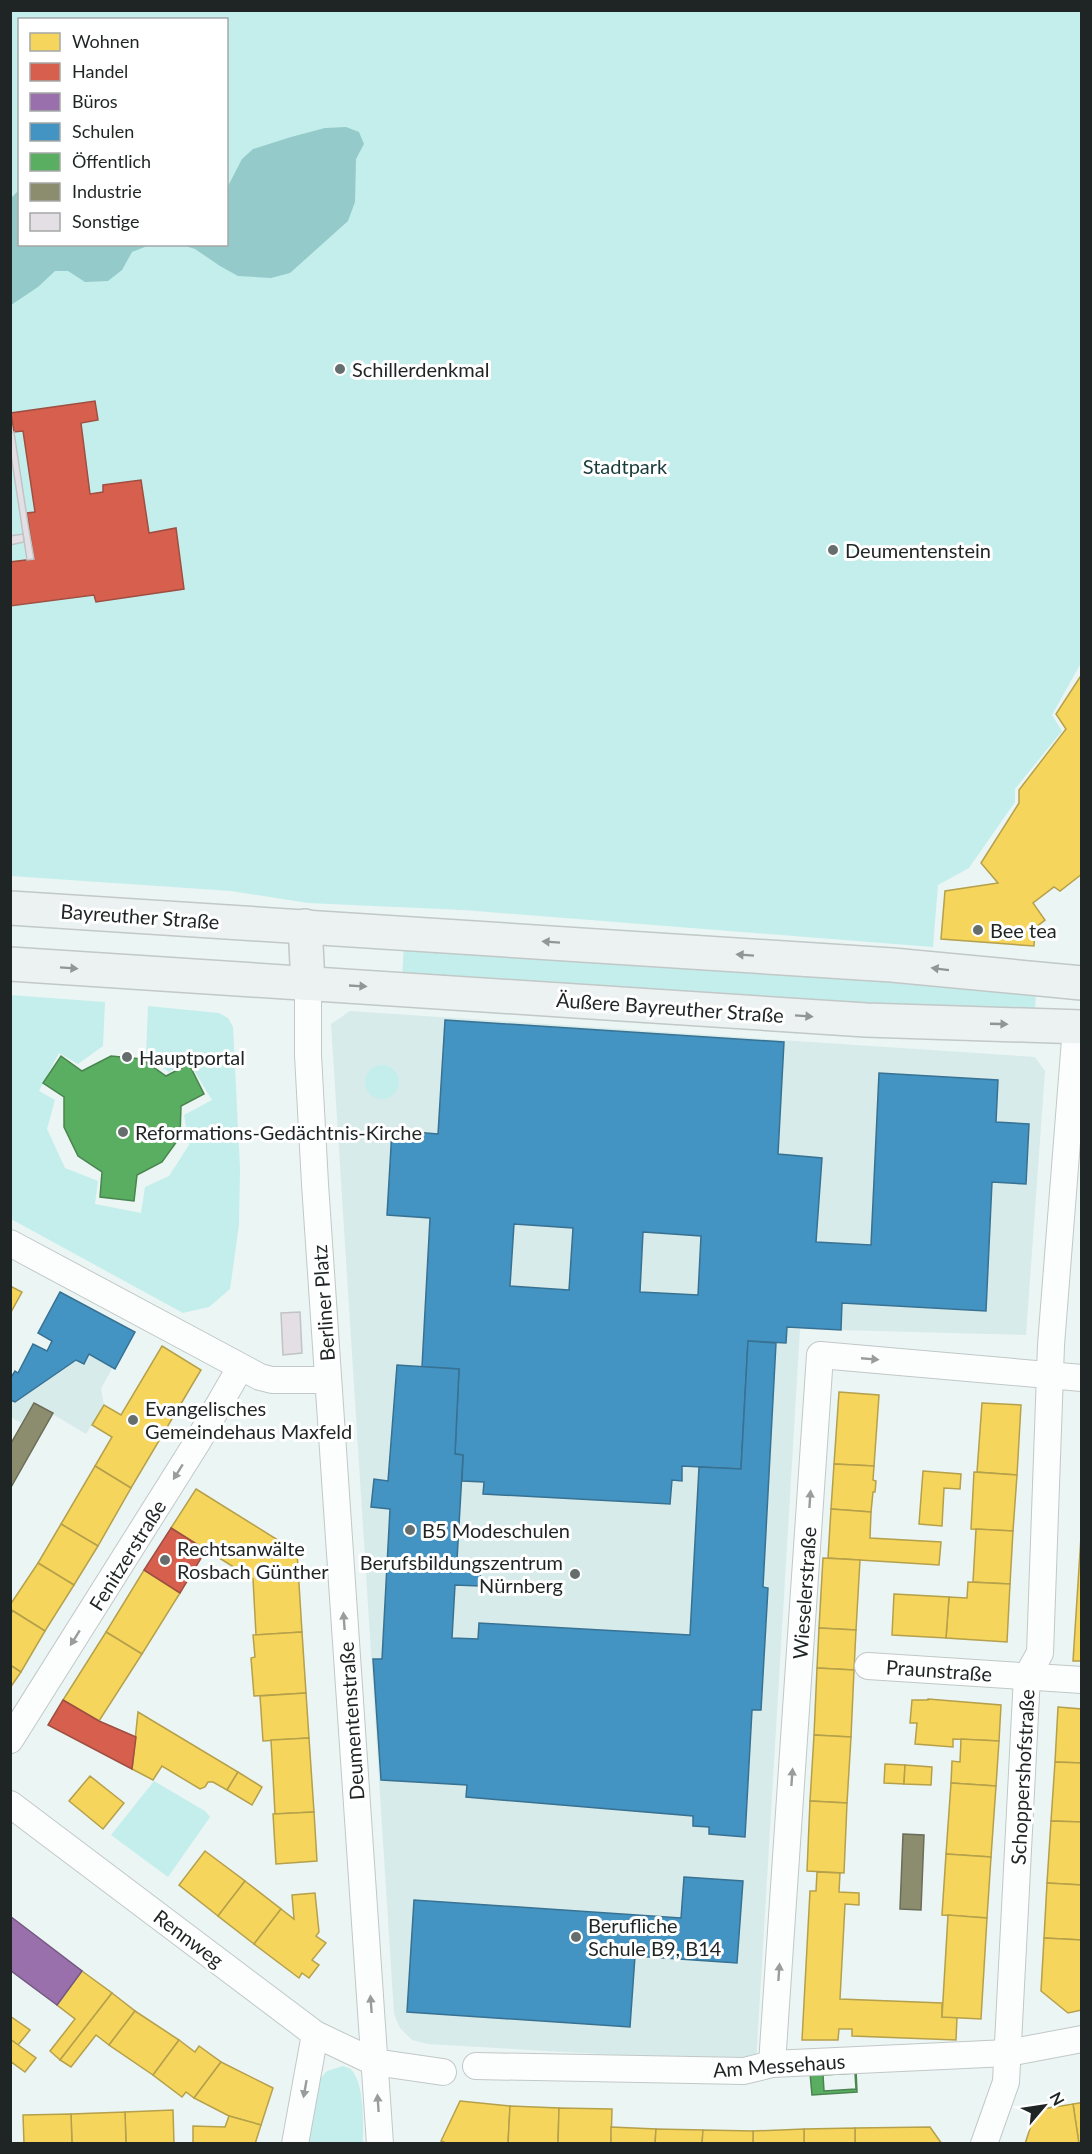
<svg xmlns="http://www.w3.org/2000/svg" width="1092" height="2154" viewBox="0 0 1092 2154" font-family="Lato,sans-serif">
<rect width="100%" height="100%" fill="#ebf5f4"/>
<g fill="#d7ebea">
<polygon points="350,1011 1035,1057 1045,1071 1026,1335 800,1329 756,2063 428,2044 412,2040 400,2028 394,2014 331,1024"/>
<polygon points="131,1333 101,1389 104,1405 86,1434 34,1403 21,1423 11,1417 11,1379 15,1371 18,1372 33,1344 47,1351 52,1341"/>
</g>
<g fill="#c4eeec" fill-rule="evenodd">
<path d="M10,11H1081V663L1052,715L1062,731L1015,789V802L969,868L938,885L933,947L463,910L308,903L231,891L11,876ZM20,20H226V244H20Z"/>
<polygon points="404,944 1036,991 1035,1012 915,1010 402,978"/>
<polygon points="10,995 105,1002 103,1046 78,1064 59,1053 39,1091 55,1100 47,1129 65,1168 98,1181 95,1204 141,1213 145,1187 169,1176 189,1145 184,1115 212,1100 189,1062 169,1072 146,1056 148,1006 219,1013 228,1018 233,1027 240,1168 239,1225 230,1289 209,1307 183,1313 11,1219"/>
<circle cx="382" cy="1082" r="17"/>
<polygon points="154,1781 205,1811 210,1817 168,1877 111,1835"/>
<path d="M343,2066L351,2069C365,2085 363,2123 363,2143L307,2144L320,2079L327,2071Z"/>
</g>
<g fill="#94cac9">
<polygon points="346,127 359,132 364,144 356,159 355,202 348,221 290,273 271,278 238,276 220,266 195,249 182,245 226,244 227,188 242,159 253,149 291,137 325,128"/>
<polygon points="19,190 20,244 150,245 132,252 122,270 108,281 85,282 68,271 55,271 38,287 11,305 11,198"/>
</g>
<g fill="#f6d55c" stroke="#b5a04b" stroke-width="1.5">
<polygon points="1082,674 1082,874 1060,891 1054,887 1033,903 1045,920 1035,928 1034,946 941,939 945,891 998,883 981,863 1019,803 1019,790 1066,729 1056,714"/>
<polygon points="10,1286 22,1292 10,1314"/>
<polygon points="162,1346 201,1370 131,1488 95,1466 112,1437 92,1425 104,1405 121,1415"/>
<polygon points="839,1392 879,1395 874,1466 834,1464"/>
<polygon points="982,1403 1021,1405 1017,1475 977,1472"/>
<polygon points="834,1464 874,1466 873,1480 876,1481 875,1492 873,1492 871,1512 831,1509"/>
<polygon points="95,1466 131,1488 98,1546 61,1524"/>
<polygon points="923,1471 961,1474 960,1489 944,1488 942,1526 919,1524"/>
<polygon points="974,1472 1017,1475 1013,1531 971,1529"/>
<polygon points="196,1489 297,1552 302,1632 256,1635 253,1579 171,1528"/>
<polygon points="831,1509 871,1512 870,1538 941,1542 939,1565 828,1558"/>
<polygon points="1082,1521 1082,1661 1073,1661"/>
<polygon points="61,1524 98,1546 74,1585 38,1563"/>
<polygon points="976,1529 1013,1531 1010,1584 973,1582"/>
<polygon points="823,1558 860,1560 856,1630 819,1628"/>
<polygon points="38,1563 74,1585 45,1631 10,1609 10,1605"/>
<polygon points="144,1570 180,1593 142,1654 106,1632"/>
<polygon points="968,1582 1010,1584 1007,1642 946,1638 949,1597 967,1598"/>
<polygon points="894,1594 949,1597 946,1638 892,1635"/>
<polygon points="13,1611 45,1631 21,1672 10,1665 10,1614"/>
<polygon points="819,1628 856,1630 854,1670 817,1668"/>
<polygon points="106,1632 142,1654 99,1721 63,1700"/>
<polygon points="302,1632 306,1693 254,1696 251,1658 255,1657 253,1635"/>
<polygon points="10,1665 21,1672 10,1688"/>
<polygon points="817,1668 854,1670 851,1737 814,1735"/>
<polygon points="306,1693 309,1738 263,1741 260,1696"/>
<polygon points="928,1699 1001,1705 999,1741 953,1739 953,1747 915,1744 917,1723 910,1723 912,1700 928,1700"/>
<polygon points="1058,1707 1082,1709 1082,1763 1055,1762"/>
<polygon points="138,1712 238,1772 227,1790 213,1782 208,1782 205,1787 200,1789 162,1766 153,1780 132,1769"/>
<polygon points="814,1735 851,1737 847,1803 810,1801"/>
<polygon points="309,1738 314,1812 275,1814 271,1740"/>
<polygon points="961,1739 999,1741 996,1786 951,1783 952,1761 960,1762"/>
<polygon points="1055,1762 1082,1763 1082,1822 1051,1821"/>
<polygon points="885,1764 905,1765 904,1784 884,1783"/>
<polygon points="905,1765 932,1767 931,1785 904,1784"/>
<polygon points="238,1772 262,1787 252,1805 227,1790"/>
<polygon points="90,1776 124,1803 103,1829 69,1801"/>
<polygon points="951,1783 996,1786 991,1857 946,1854"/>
<polygon points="810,1801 847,1803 844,1873 807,1871"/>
<polygon points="314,1812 317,1861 276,1864 273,1814"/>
<polygon points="1051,1821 1082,1822 1082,1885 1047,1883"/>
<polygon points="205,1851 245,1881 218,1916 179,1885"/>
<polygon points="946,1854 991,1857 987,1918 942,1915"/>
<polygon points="817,1872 840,1873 839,1892 859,1893 859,1905 845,1904 840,1999 942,2003 942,2017 957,2017 956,2040 852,2036 852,2029 839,2029 838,2040 802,2040 810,1891 816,1891"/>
<polygon points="245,1881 281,1909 254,1944 218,1916"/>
<polygon points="1047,1883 1082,1885 1082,1940 1044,1938"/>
<polygon points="315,1893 319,1932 316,1936 326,1943 312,1960 319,1965 309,1978 302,1973 299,1978 254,1944 281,1909 294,1919 292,1895"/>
<polygon points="948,1915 987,1918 981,2019 942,2017"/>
<polygon points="1044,1938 1082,1940 1082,2010 1068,2013 1041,1991"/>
<polygon points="82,1971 112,1993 60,2060 50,2051 75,2019 57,2005"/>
<polygon points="112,1993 135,2011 109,2045 96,2035 71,2067 60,2060"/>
<polygon points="135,2011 179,2040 153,2075 109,2045"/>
<polygon points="10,2016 30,2030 18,2045 10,2039"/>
<polygon points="10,2039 36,2058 25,2072 10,2061"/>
<polygon points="179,2040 195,2052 199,2046 221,2062 194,2098 186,2092 182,2097 153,2075"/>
<polygon points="221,2062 273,2088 261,2125 229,2116 194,2098"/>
<polygon points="460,2101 510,2106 508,2144 449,2144 441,2141"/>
<polygon points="1079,2103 1082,2103 1082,2144 1079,2144 1073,2104"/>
<polygon points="1073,2104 1079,2144 1025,2144 1036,2110"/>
<polygon points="510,2106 559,2108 558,2144 508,2144"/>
<polygon points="559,2108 612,2109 611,2144 558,2144"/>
<polygon points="173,2110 174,2144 126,2144 125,2112"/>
<polygon points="125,2112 126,2144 72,2144 71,2114"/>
<polygon points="71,2114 72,2144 24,2144 23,2115"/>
<polygon points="229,2116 261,2125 255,2144 193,2144 193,2126 225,2127"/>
<polygon points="611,2127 656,2129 655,2144 611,2144"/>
<polygon points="930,2127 942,2144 855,2144 855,2128"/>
<polygon points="855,2128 855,2144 804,2144 804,2129"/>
<polygon points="656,2129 703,2130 702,2144 655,2144"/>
<polygon points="804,2129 804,2144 753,2144 753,2131"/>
<polygon points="703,2130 753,2131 753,2144 702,2144"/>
</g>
<g fill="#d6604d" stroke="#9f4e41" stroke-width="1.5">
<polygon points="95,401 98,420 81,423 90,494 103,492 103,485 141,480 149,533 176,528 184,589 96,602 94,595 10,606 10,562 34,559 27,513 35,512 23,431 14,432 11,413"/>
<polygon points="171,1528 206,1550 180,1593 144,1570"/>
<polygon points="63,1700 99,1721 136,1737 132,1769 48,1725"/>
</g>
<polygon fill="#9970ab" stroke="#745a82" stroke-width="1.5" points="10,1916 82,1971 57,2005 10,1970"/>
<g fill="#4393c3" stroke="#387293" stroke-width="1.5" fill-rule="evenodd">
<path d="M445,1020L784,1042L778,1154L822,1158L816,1242L871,1245L879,1073L998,1080L996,1122L1029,1124L1026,1184L992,1182L986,1311L842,1303L841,1330L787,1327L786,1343L748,1341L741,1469L682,1466V1481L672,1480L670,1504L483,1494L484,1482L462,1481L463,1455L455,1454L459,1369L422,1367L430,1218L387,1215L392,1130L438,1134ZM514,1224L573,1228L569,1290L510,1286ZM643,1232L701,1236L698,1295L640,1292Z"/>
<polygon points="60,1292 135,1332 115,1369 89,1354 84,1364 76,1360 15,1402 10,1400 10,1379 15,1371 18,1373 33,1344 47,1351 52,1341 38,1333"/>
<polygon points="748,1341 776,1343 763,1587 768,1588 761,1710 752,1710 745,1837 709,1834 709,1827 693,1826 693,1816 466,1797 467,1785 381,1780 373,1659 382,1659 390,1509 371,1507 374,1479 388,1481 397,1365 459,1369 455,1454 463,1455 457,1560 482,1562 479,1586 455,1585 452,1638 478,1639 479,1623 690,1635 699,1467 741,1469"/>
<polygon points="684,1877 743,1881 737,1963 635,1956 630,2027 407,2012 414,1900 681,1918"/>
</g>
<g fill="#5aae61" stroke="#48854f" stroke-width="1.5" fill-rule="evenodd">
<polygon points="61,1056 82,1071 111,1056 142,1059 166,1076 189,1064 204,1094 181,1106 180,1137 162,1162 137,1175 134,1201 100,1197 102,1172 78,1156 64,1127 64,1097 43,1083"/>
<path d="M856,2070L857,2092L812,2095L810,2073ZM855,2073L856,2089L824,2091L823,2075Z"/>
</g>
<g fill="#8c8c6e" stroke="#6b6d58" stroke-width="1.5">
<polygon points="34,1403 53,1413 10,1489 10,1445"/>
<polygon points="903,1834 924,1835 921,1910 900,1909"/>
</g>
<g fill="#e4dfe4" stroke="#c1c3c4" stroke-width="1.5">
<polygon points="14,432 28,524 34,559 27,560 10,448 10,433"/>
<polygon points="23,534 24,542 10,545 10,536"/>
<polygon points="300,1312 302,1353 283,1355 281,1313"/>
</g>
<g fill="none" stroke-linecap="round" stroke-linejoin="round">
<defs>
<g id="minor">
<polyline points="308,983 308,1055 315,1184 380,2144"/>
<polyline points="10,1243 260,1377 272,1380 328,1380"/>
<polyline points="868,1666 1082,1680"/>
<polyline points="10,1740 198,1441 240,1368"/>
<polyline points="10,1804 315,2034 374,2062 443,2072"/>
<polyline points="772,2064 820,1355 1082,1378"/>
<polyline points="476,2066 744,2071 772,2064 1008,2053 1082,2039"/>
<polyline points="295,2144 315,2034"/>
<polyline points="984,2144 1006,2082 1027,1676 1040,1653 1051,1345 1076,1027"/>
</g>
<g id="secondary">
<polyline points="10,908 892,965 1082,983"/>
<polyline points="305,926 308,983"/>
<polyline points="10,964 866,1020 1082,1027"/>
</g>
</defs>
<use href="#minor" stroke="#c1c8c7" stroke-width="28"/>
<use href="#secondary" stroke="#c1c8c7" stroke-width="36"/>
<use href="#minor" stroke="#fcfefd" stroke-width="26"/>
<use href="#secondary" stroke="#ecf2f1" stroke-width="33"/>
</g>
<defs><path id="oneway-solid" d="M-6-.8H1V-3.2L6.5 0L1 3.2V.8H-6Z" transform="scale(1.5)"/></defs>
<g fill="#8f9695">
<use href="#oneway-solid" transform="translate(551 942) rotate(-176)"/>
<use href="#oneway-solid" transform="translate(745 955) rotate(-176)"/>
<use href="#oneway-solid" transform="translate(69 968) rotate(4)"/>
<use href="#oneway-solid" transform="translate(940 969) rotate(-173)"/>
<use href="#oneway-solid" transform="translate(358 986) rotate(3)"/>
<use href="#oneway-solid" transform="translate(804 1016) rotate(4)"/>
<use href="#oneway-solid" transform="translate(999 1024) rotate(2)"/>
</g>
<g fill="#989c9b">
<use href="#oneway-solid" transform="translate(870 1359) rotate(5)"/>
<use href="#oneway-solid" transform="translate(178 1472) rotate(122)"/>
<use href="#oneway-solid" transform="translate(810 1499) rotate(-86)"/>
<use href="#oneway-solid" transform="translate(344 1621) rotate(-94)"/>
<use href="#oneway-solid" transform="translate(75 1638) rotate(122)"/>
<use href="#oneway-solid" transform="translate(792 1777) rotate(-86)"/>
<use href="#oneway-solid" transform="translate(779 1972) rotate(-86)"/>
<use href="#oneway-solid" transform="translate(371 2004) rotate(-94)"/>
<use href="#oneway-solid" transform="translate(305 2089) rotate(100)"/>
<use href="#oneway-solid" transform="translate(378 2103) rotate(-94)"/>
</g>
<g fill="#666e6d" stroke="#fff" stroke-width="2">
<circle cx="340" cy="369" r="6"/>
<circle cx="833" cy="550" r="6"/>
<circle cx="978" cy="930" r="6"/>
<circle cx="127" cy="1057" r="6"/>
<circle cx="123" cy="1132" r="6"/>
<circle cx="133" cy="1420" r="6"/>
<circle cx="410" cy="1530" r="6"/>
<circle cx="165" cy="1560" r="6"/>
<circle cx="575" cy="1574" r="6"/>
<circle cx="576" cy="1937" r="6"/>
</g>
<g text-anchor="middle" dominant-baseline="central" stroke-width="6" stroke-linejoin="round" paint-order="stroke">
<g font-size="20" fill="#1e2524" stroke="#fff" text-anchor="start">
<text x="352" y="369">Schillerdenkmal</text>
<text x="845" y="550">Deumentenstein</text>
<text x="990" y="930">Bee tea</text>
<text x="139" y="1057">Hauptportal</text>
<text x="135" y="1132">Reformations-Gedächtnis-Kirche</text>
<text x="145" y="1408">Evangelisches<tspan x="145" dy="23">Gemeindehaus Maxfeld</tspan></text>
<text x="422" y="1530">B5 Modeschulen</text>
<text x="177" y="1548">Rechtsanwälte<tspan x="177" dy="23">Rosbach Günther</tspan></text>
<text x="563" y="1562" text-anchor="end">Berufsbildungszentrum<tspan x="563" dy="23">Nürnberg</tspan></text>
<text x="588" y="1925">Berufliche<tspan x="588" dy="23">Schule B9, B14</tspan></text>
</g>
<g font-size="20" fill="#183c3b" stroke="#fff">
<text x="625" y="466">Stadtpark</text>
</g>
<g font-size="20" fill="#1e2524" stroke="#fff">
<text transform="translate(140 916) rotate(4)">Bayreuther Straße</text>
<text transform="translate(670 1007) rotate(4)">Äußere Bayreuther Straße</text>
<text transform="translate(323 1303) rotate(-94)">Berliner Platz</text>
<text transform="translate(127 1555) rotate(-58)">Fenitzerstraße</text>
<text transform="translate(804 1593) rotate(-86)">Wieselerstraße</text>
<text transform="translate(939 1670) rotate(4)">Praunstraße</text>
<text transform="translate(351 1721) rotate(-94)">Deumentenstraße</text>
<text transform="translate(1022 1777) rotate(-87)">Schoppershofstraße</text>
<text transform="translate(189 1938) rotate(37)">Rennweg</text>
<text transform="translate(779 2065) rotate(-4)">Am Messehaus</text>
</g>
</g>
<rect width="1092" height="2154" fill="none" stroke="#1e2524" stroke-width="24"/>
<rect x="18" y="18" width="210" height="228" fill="#ffffff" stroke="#a5a8a7" stroke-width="1.5"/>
<rect x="30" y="33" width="30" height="18" fill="#f6d55c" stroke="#a5a8a7" stroke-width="1.5"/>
<text x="72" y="48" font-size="18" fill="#1e2524">Wohnen</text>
<rect x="30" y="63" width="30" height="18" fill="#d6604d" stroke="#a5a8a7" stroke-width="1.5"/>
<text x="72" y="78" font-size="18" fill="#1e2524">Handel</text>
<rect x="30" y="93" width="30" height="18" fill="#9970ab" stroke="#a5a8a7" stroke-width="1.5"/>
<text x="72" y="108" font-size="18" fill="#1e2524">Büros</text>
<rect x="30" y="123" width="30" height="18" fill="#4393c3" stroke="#a5a8a7" stroke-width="1.5"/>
<text x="72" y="138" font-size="18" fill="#1e2524">Schulen</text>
<rect x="30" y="153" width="30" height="18" fill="#5aae61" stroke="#a5a8a7" stroke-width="1.5"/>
<text x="72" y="168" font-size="18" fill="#1e2524">Öffentlich</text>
<rect x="30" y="183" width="30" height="18" fill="#8c8c6e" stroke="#a5a8a7" stroke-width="1.5"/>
<text x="72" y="198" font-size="18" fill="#1e2524">Industrie</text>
<rect x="30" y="213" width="30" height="18" fill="#e4dfe4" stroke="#a5a8a7" stroke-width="1.5"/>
<text x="72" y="228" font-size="18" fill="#1e2524">Sonstige</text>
<g transform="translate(1044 2106) rotate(61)" stroke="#ffffff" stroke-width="4.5" paint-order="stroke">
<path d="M0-4.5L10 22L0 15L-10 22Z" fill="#1e2524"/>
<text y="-9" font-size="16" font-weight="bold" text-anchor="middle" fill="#1e2524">N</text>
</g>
</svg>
